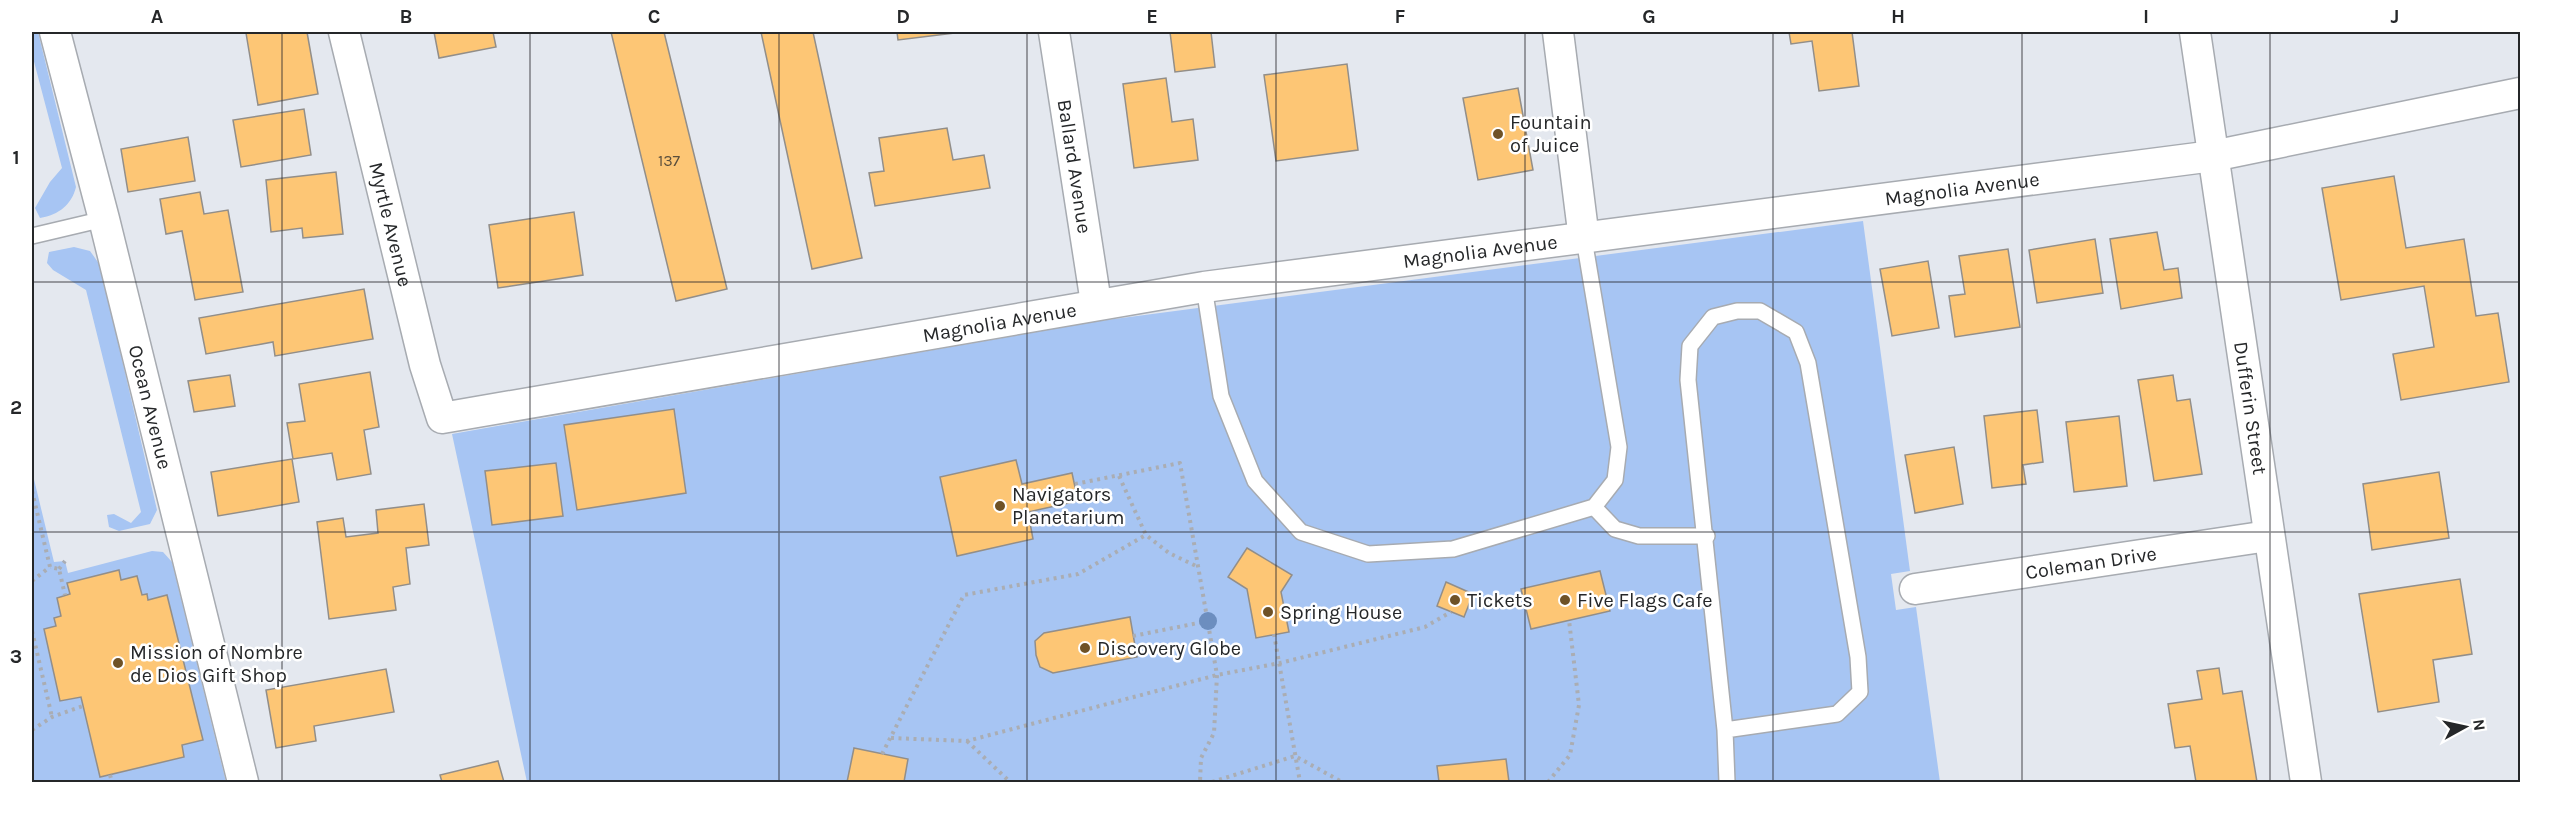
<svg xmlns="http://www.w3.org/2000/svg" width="2552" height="814" viewBox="0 0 2552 814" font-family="Karla,sans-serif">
<rect width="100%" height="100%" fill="#e4e8ef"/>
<g fill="#a7c5f3" fill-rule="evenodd">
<path d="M32,32H38L76,187C72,204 59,215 40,218L35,208L50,182L62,168L32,54Z"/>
<polygon points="1863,221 1910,571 1891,574 1896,610 1916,607 1940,782 527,782 452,434 1099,321"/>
<polygon points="74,247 90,251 100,265 157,510 150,524 119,531 109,527 107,515 114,514 131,523 141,512 86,290 53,270 47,263 49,252"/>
<path d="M32,471L54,562L65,561L68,573L152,551L163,552L172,562L226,782H32ZM118,570L121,580L137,576L142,595L147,594L148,600L167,595L202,740L182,745L184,757L100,777L81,697L60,701L44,629L56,626L61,616L57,598L70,594L68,583Z"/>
</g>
<g fill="#fdc675" stroke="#928e89" stroke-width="1.5">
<polygon points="256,32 307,32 318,94 258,105 246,33"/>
<polygon points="434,32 493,32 496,47 439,58"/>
<polygon points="611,32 664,32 727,289 676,301"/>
<polygon points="761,32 813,32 862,258 812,269"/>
<polygon points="897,32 963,32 898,40"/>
<polygon points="1170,32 1211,32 1215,67 1175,72"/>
<polygon points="1789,32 1852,32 1859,86 1819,91 1812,41 1791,44"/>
<polygon points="1347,64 1358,150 1276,161 1264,75"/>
<polygon points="1166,78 1172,122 1193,119 1198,160 1134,168 1123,84"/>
<polygon points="1518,88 1533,170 1478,180 1463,98"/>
<polygon points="304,109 311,155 241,167 233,120"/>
<polygon points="947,128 953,160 984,155 990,188 875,206 869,173 884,171 879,138"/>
<polygon points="188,137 195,181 128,192 121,149"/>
<polygon points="336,172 343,234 303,238 302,228 271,232 266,180"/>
<polygon points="2394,176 2406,248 2464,239 2476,316 2498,313 2509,382 2401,400 2393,354 2434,347 2424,286 2341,300 2322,188"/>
<polygon points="200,192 204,214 228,210 243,292 195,300 182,231 166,234 160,199"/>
<polygon points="574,212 583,275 498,288 489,225"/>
<polygon points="2157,232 2164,270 2178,268 2182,298 2121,309 2110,239"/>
<polygon points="2095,239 2103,293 2037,303 2029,250"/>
<polygon points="2008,249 2020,327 1955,337 1949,296 1965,294 1959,256"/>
<polygon points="1928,261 1939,328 1892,336 1880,269"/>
<polygon points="364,289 373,339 275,356 273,342 206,354 199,318"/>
<polygon points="370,372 379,427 364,430 371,474 337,480 332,453 293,459 287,423 305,421 299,384"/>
<polygon points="230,375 235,406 194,412 188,381"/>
<polygon points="2173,375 2177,401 2190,399 2202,474 2154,481 2138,380"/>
<polygon points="674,409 686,493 577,510 564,425"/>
<polygon points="2037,410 2043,462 2023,465 2026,484 1992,488 1984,416"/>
<polygon points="2119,416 2127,486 2074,492 2066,422"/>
<polygon points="1954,447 1963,504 1915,513 1905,455"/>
<polygon points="292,459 299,502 218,516 211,472"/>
<polygon points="1016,460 1022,484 1072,473 1078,501 1028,512 1033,539 957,556 940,477"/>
<polygon points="556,463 563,516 492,525 485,471"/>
<polygon points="2439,472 2449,538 2372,550 2363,484"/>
<polygon points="424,504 429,545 406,548 410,584 393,587 396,610 329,619 317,522 343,518 346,537 378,533 376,510"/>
<polygon points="1247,548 1292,575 1281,592 1289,632 1256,638 1247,589 1228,577"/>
<polygon points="119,570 121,580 137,576 142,595 147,594 148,600 167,595 203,740 182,745 184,757 100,777 81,697 60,701 44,629 56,626 54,618 61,616 57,598 70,594 67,583"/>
<polygon points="1600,571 1610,611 1531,629 1521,589"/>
<polygon points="2460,579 2472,654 2433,660 2439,702 2378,712 2359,594"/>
<polygon points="1446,582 1473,594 1464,617 1437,606"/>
<polygon points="1130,617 1137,657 1053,673 1040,667 1036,655 1035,641 1044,633"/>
<polygon points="2219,668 2223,694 2242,691 2257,782 2196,782 2190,746 2175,748 2168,704 2202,699 2197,671"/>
<polygon points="386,669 394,712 314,726 316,741 276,748 266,690"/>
<polygon points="854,748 908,759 904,782 847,782"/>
<polygon points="1506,759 1509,782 1439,782 1437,766"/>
<polygon points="498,761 504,782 442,782 440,775"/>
</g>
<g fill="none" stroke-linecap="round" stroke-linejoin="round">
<defs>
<g id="lane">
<polyline points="32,236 104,219"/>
<polyline points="1204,287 1221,396 1255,481 1301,532 1368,554 1453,549 1594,507 1615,480 1619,447 1584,239"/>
<polyline points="1594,507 1615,529 1639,536 1707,536"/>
<polyline points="1725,730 1837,714 1860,692 1858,657 1808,363 1796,332 1760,311 1737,311 1713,317 1690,346 1688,380 1725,730 1727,782"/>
</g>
<g id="street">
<path id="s1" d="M55,32L104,219L243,782"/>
<path id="s2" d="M344,32L425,365L442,418L1204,287L2213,156L2520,93"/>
<path id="s3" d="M1054,32L1096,303"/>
<polyline points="1558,32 1584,239"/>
<path id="s4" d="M2195,32L2306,782"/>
<path id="s5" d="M1915,589L2268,536"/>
</g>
</defs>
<use href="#lane" stroke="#a7abb1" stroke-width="18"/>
<use href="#street" stroke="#a7abb1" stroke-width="33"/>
<g stroke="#aaadb3" stroke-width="4" stroke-dasharray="3 4.5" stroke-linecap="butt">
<polyline points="1119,476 1146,535 1169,553 1198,567"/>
<polyline points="1075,484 1180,463 1217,675 1214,733 1201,758 1200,782"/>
<polyline points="32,491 50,567 59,569 65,595"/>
<polyline points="59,569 65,561"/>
<polyline points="32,581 50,567"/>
<polyline points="32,631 52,717"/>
<polyline points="1274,634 1300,782"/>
<polyline points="1133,636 1208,621"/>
<polyline points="32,730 52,717 83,706"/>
<polyline points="891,738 967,741 1217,675 1280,663 1425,627 1451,612"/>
<polyline points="967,741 1010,782"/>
<polyline points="882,754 964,595 1078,574 1146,535"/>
<polyline points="110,775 112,782"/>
<polyline points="1212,782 1295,756 1342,782"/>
<polyline points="1548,782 1570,755 1579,705 1569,620"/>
</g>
<use href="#lane" stroke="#fff" stroke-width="15"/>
<use href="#street" stroke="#fff" stroke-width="30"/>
</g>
<circle fill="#6c8ebf" cx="1208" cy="621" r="9"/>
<path fill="none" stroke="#252729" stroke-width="1.5" stroke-opacity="0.55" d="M282,32V782M530,32V782M779,32V782M1027,32V782M1276,32V782M1525,32V782M1773,32V782M2022,32V782M2270,32V782M32,282H2520M32,532H2520"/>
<g fill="#6f5226" stroke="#fff" stroke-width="2">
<circle cx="1498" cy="134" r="6"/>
<circle cx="1000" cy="506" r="6"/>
<circle cx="1455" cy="600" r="6"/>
<circle cx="1565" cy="600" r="6"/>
<circle cx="1268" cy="612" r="6"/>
<circle cx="1085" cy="648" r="6"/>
<circle cx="118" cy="663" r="6"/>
</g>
<g text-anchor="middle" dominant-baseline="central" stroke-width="5" stroke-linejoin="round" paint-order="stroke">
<g font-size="16" fill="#5b4f3c">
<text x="669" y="160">137</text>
</g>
<g font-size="20" fill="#252729" stroke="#fff" text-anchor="start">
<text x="1510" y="122">Fountain<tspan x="1510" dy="23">of Juice</tspan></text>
<text x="1012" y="494">Navigators<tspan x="1012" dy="23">Planetarium</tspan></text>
<text x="1467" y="600">Tickets</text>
<text x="1577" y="600">Five Flags Cafe</text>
<text x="1280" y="612">Spring House</text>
<text x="1097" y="648">Discovery Globe</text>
<text x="130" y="652">Mission of Nombre<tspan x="130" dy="23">de Dios Gift Shop</tspan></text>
</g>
<g font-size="20" fill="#252729" stroke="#fff">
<text stroke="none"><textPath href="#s3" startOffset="136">Ballard Avenue</textPath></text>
<text stroke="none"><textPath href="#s2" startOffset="1936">Magnolia Avenue</textPath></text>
<text stroke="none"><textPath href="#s2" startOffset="198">Myrtle Avenue</textPath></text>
<text stroke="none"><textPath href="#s2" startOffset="1450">Magnolia Avenue</textPath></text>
<text stroke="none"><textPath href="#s2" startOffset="964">Magnolia Avenue</textPath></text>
<text stroke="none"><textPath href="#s1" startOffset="387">Ocean Avenue</textPath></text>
<text stroke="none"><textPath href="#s4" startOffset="380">Dufferin Street</textPath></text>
<text stroke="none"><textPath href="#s5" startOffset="178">Coleman Drive</textPath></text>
</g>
</g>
<rect width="2552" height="814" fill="none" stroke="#ffffff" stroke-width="66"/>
<g transform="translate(2465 727) rotate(82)" stroke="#ffffff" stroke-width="4.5" paint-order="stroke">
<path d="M0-4.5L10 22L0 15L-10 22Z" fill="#252729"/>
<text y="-9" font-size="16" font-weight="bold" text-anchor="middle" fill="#252729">N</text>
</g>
<rect x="33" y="33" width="2486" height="748" fill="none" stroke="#252729" stroke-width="2"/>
<g font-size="20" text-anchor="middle" font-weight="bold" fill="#252729">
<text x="157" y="23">A</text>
<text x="406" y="23">B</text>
<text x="654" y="23">C</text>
<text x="903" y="23">D</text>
<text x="1152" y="23">E</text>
<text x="1400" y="23">F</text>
<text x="1649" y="23">G</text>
<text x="1898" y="23">H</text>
<text x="2146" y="23">I</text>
<text x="2395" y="23">J</text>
<text x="16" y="164">1</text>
<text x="16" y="414">2</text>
<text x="16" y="663">3</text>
</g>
</svg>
